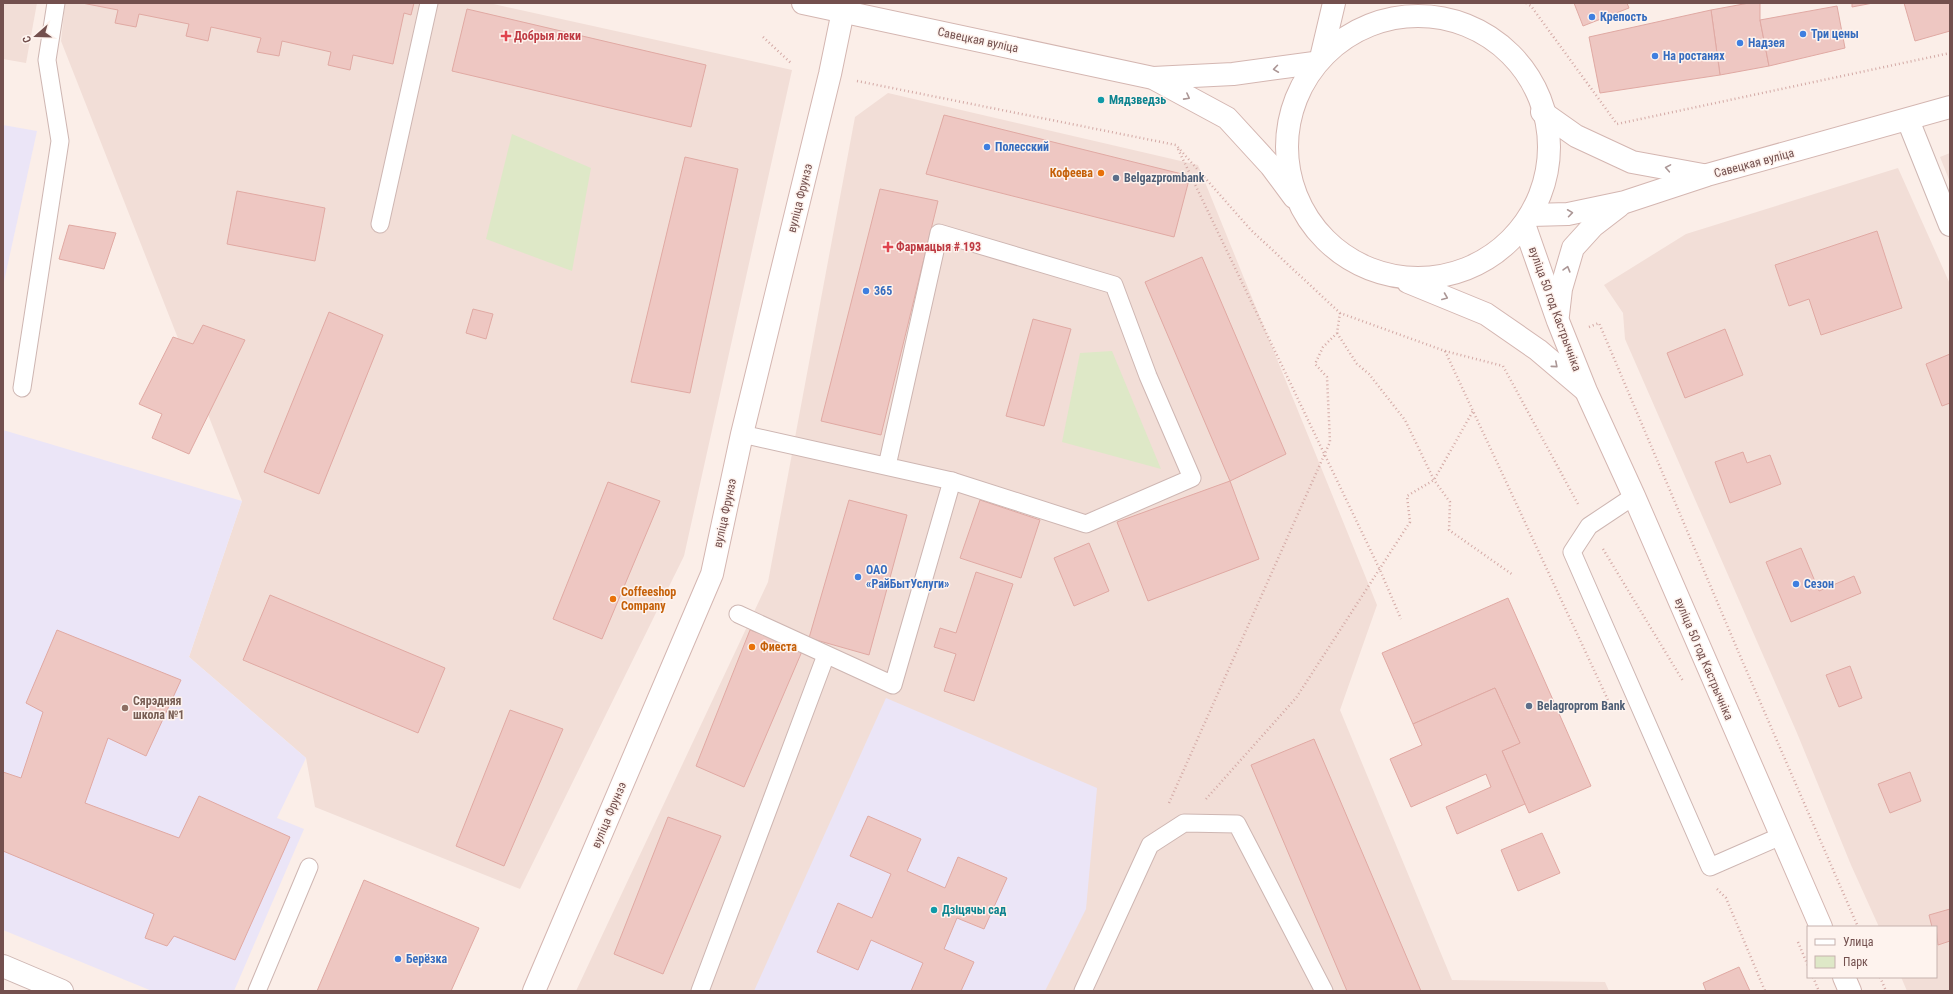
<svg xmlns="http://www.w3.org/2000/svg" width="1953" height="994" viewBox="0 0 1953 994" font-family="'Roboto Condensed',sans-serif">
<rect width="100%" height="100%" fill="#fbeee8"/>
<g fill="#f2ded7">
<polygon points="3,3 37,3 26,63 3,59"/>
<polygon points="65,3 489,3 792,70 684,556 520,889 315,807 306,758 189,657 242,501 61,41"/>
<polygon points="888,93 1198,165 1377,605 1340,710 1452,980 1605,982 1609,991 576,991 768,582 855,117"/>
<polygon points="1950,153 1950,182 1940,157"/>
<polygon points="1898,168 1950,284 1950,991 1907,991 1901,977 1936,977 1936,927 1879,927 1851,865 1797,733 1625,339 1623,313 1604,285 1686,234"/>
</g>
<g fill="#ebe5f7">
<polygon points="3,125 37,131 3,286"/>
<polygon points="3,430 242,501 189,657 306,758 277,818 304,829 234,991 152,991 3,930"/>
<polygon points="886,698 1097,788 1086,909 1045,991 754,991"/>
</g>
<g fill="#dee8c7">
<polygon points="512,134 591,168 572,271 486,239"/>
<polygon points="1112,351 1161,469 1062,442 1080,353"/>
</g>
<g fill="#eec7c2" stroke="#e0a9a3">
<polygon points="82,3 414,3 411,15 404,13 393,64 353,55 350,70 328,65 331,52 282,41 279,56 257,52 261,38 211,27 208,41 186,36 189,24 139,14 136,27 115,23 118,10"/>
<polygon points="1574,3 1627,3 1629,8 1583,26"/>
<polygon points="1749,3 1760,3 1760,20 1769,66 1720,75 1711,10"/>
<polygon points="1852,3 1873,3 1852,7"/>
<polygon points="1904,3 1950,3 1950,31 1915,41"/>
<polygon points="1837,6 1845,48 1769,66 1760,20"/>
<polygon points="467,9 706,65 691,127 452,71"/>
<polygon points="1711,10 1720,75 1600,93 1589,37"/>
<polygon points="944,115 1190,176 1174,237 926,174"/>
<polygon points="685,157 738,169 690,393 631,382"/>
<polygon points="880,189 938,201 881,435 821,421"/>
<polygon points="237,191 325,208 315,261 227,244"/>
<polygon points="69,225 116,233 104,269 59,259"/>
<polygon points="1877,231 1902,308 1821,335 1809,299 1789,306 1775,265"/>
<polygon points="1202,257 1286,454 1230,481 1145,282"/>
<polygon points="473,309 493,314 486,339 466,333"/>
<polygon points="329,312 383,335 319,494 264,472"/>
<polygon points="1033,319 1071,329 1044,426 1006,416"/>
<polygon points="203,325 245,340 189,454 152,438 162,414 139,404 173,337 193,344"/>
<polygon points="1725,329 1743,375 1685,398 1667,353"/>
<polygon points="1950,354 1950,403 1942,406 1926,364"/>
<polygon points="1743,452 1747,463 1770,455 1781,484 1730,503 1715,462"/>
<polygon points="1230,481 1259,559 1148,601 1117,522"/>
<polygon points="608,482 660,501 602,639 553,619"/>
<polygon points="849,500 907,515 869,655 809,638"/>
<polygon points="980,500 1040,520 1021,578 960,558"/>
<polygon points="1089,543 1109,591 1074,606 1054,558"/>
<polygon points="1801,548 1819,591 1854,576 1861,593 1791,622 1766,562"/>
<polygon points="976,572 1013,584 974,701 944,691 956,654 934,647 940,628 956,633"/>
<polygon points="270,595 445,668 418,733 243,660"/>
<polygon points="1508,598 1591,786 1529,813 1502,751 1520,743 1495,688 1413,724 1382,653"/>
<polygon points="57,630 181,680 146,756 108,738 85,803 179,838 199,796 290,837 235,960 174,936 167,946 145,938 154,914 3,851 3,772 21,778 43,712 26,703"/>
<polygon points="750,630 803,649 744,787 696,766"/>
<polygon points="1850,666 1862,698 1839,707 1826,675"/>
<polygon points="1495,688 1520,743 1502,751 1525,804 1457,834 1446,807 1491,787 1486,774 1411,807 1390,759 1422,745 1413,724"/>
<polygon points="510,710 563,729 504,866 456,846"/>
<polygon points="1314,739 1421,991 1347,991 1251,765"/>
<polygon points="1910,772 1921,801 1890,813 1878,784"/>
<polygon points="868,816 921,839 907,871 945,888 958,857 1007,878 984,929 957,918 944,949 974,962 961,991 911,991 923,963 871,940 858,970 817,952 838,903 872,918 891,874 850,856"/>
<polygon points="668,817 721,836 663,974 614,954"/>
<polygon points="1542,833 1560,873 1518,891 1501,850"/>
<polygon points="364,880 479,928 451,991 317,991"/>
<polygon points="1950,909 1950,941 1938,945 1936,927 1932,927 1929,915"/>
<polygon points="1739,967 1750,991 1706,991 1703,983"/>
</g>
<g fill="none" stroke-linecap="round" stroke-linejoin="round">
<defs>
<g id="service">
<polyline points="380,224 429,3"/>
<polyline points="22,388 60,141 47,60 56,3"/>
<polyline points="742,434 952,481 1086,524 1192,478 1148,376 1114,285 939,233 887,466"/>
<polyline points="1634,496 1589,526 1572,552 1710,867 1781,836"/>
<polyline points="738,614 893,685 952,481"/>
<polyline points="257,991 309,867"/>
<polyline points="700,991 826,655"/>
<polyline points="1083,991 1150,845 1184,823 1237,824 1324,991"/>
</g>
<polyline id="pedestrian" points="3,966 62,991"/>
<polyline id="minor" points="1908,120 1950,225"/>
<g id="secondary">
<polyline points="803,3 1153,78 1227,118 1271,166 1294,197"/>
<circle cx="1418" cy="147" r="131"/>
<polyline points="1321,58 1334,3"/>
<polyline points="1153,78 1233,74 1314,63"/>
<polyline points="1542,112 1576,136 1632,162 1703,175"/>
<polyline points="1531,215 1568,214 1625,202 1707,175 1950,107"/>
<polyline points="1525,227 1558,321 1586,391 1634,496 1821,927"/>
<polyline points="1408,282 1486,314 1538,350 1584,389"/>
<polyline points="1558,315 1561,289 1573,248 1593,226 1619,206"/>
<polyline points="1844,977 1850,991"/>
<polyline points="534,991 712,574 742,434 830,74 843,11"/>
</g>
</defs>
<use href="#service" stroke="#ceb6b2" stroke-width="19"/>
<use href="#pedestrian" stroke="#ceb6b2" stroke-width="24"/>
<use href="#minor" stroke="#ceb6b2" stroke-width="24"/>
<use href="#secondary" stroke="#d4b6b1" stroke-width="24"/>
<g stroke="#d3a9a5" stroke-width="2.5" stroke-dasharray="1 3" stroke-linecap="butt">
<polyline points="1526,3 1531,6 1617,124 1950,53"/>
<polyline points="763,37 792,64"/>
<polyline points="857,81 1176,145 1251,230 1340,313 1445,351 1503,366 1578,504"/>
<polyline points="1178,149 1380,570 1401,619"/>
<polyline points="1589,327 1599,323 1741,658 1858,927"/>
<polyline points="1337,333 1357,364 1369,374 1405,420 1434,480 1450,502 1449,530 1513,575"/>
<polyline points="1445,351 1608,700"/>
<polyline points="1603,549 1683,681"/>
<polyline points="1206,799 1296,698 1410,522 1407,496 1434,480 1473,411"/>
<polyline points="1169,803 1330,442 1327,377 1315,364 1323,347 1337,333 1340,313"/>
<polyline points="1717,889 1726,898 1765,991"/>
<polyline points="1798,942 1808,966"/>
<polyline points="1813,977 1818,989"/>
<polyline points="1880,977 1886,991"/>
</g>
<use href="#service" stroke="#fff" stroke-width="17"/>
<use href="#pedestrian" stroke="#fff" stroke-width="22"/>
<use href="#minor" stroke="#fff" stroke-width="22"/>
<use href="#secondary" stroke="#fff" stroke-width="22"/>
</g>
<defs><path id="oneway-chevron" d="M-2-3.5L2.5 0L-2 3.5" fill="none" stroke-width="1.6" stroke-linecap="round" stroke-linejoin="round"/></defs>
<g stroke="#ab9695">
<use href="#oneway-chevron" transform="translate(1276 69) rotate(172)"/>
<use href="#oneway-chevron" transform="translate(1187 97) rotate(28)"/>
<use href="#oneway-chevron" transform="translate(1668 168) rotate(-170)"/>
<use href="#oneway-chevron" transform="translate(1570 213) rotate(-8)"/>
<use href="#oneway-chevron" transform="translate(1567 269) rotate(-74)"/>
<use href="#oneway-chevron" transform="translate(1445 297) rotate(22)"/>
<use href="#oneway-chevron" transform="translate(1555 365) rotate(41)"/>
</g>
<g fill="#3f7fe0" stroke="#fef3ee" stroke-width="1.5">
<circle cx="1592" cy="17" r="4"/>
<circle cx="1803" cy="34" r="4"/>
<circle cx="1740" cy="43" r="4"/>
<circle cx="1655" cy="56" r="4"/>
<circle cx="987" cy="147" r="4"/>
<circle cx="866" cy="291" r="4"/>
<circle cx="858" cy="577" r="4"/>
<circle cx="1796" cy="584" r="4"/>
<circle cx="398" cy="959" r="4"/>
</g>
<g fill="#e0444e" stroke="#fef3ee" stroke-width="1.5">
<path d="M504 30h4v4h4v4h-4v4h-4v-4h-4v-4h4z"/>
<path d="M886 241h4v4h4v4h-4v4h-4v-4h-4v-4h4z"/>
</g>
<g fill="#0f9aa8" stroke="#fef3ee" stroke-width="1.5">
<circle cx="1101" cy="100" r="4"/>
<circle cx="934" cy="910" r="4"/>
</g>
<g fill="#e8710a" stroke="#fef3ee" stroke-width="1.5">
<circle cx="1101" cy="173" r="4"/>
<circle cx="613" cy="599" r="4"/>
<circle cx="752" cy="647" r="4"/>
</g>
<g fill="#5c6f8a" stroke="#fef3ee" stroke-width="1.5">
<circle cx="1116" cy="178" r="4"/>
<circle cx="1529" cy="706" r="4"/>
</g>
<circle fill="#8d6e63" stroke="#fef3ee" stroke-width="1.5" cx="125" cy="708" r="4"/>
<g text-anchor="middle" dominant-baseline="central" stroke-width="3" stroke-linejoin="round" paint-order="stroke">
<g font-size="12" font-weight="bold" fill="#366cbe" stroke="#fef3ee" text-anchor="start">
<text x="1600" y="17">Крепость</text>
<text x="1811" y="34">Три цены</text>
<text x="1748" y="43">Надзея</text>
<text x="1663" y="56">На ростанях</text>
<text x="995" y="147">Полесский</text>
<text x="874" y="291">365</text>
<text x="866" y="570">ОАО<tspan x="866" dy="14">«РайБытУслуги»</tspan></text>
<text x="1804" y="584">Сезон</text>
<text x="406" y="959">Берёзка</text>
</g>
<g font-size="12" font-weight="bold" fill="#be3a42" stroke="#fef3ee" text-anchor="start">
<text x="514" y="36">Добрыя леки</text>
<text x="896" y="247">Фармацыя # 193</text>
</g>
<g font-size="12" fill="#73504e" stroke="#fef3ee">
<text transform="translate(978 40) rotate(12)">Савецкая вуліца</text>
<text transform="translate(1754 163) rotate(-15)">Савецкая вуліца</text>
<text transform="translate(800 198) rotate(-76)">вуліца Фрунзэ</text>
<text transform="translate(1555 309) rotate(70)">вуліца 50 год Кастрычніка</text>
<text transform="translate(725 513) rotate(-78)">вуліца Фрунзэ</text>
<text transform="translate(1704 659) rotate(67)">вуліца 50 год Кастрычніка</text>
<text transform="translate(609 815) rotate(-67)">вуліца Фрунзэ</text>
</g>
<g font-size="12" font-weight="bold" fill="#0d838f" stroke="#fef3ee" text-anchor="start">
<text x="1109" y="100">Мядзведзь</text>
<text x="942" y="910">Дзіцячы сад</text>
</g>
<g font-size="12" font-weight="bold" fill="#c56008" stroke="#fef3ee" text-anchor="start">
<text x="1093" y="173" text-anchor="end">Кофеева</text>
<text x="621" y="592">Coffeeshop<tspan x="621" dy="14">Company</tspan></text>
<text x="760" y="647">Фиеста</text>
</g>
<g font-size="12" font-weight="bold" fill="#4e5e75" stroke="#fef3ee" text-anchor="start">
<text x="1124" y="178">Belgazprombank</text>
<text x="1537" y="706">Belagroprom Bank</text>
</g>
<g font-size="12" font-weight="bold" fill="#785e54" stroke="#fef3ee" text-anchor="start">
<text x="133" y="701">Сярэдняя<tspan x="133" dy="14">школа №1</tspan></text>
</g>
</g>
<rect width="1953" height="994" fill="none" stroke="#73504e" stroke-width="8"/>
<rect x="1807" y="926" width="130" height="52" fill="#fef3ee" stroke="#c6b2ae"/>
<rect x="1815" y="939" width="20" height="6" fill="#ffffff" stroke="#c6b2ae"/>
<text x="1843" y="946" font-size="12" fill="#73504e">Улица</text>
<rect x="1815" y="956" width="20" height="12" fill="#dee8c7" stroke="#c6b2ae"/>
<text x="1843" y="966" font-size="12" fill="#73504e">Парк</text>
<g transform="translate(36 36) rotate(250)" stroke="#fef3ee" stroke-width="3" paint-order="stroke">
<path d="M0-3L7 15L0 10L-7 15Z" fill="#73504e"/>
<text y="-6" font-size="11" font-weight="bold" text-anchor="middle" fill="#73504e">С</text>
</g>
</svg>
